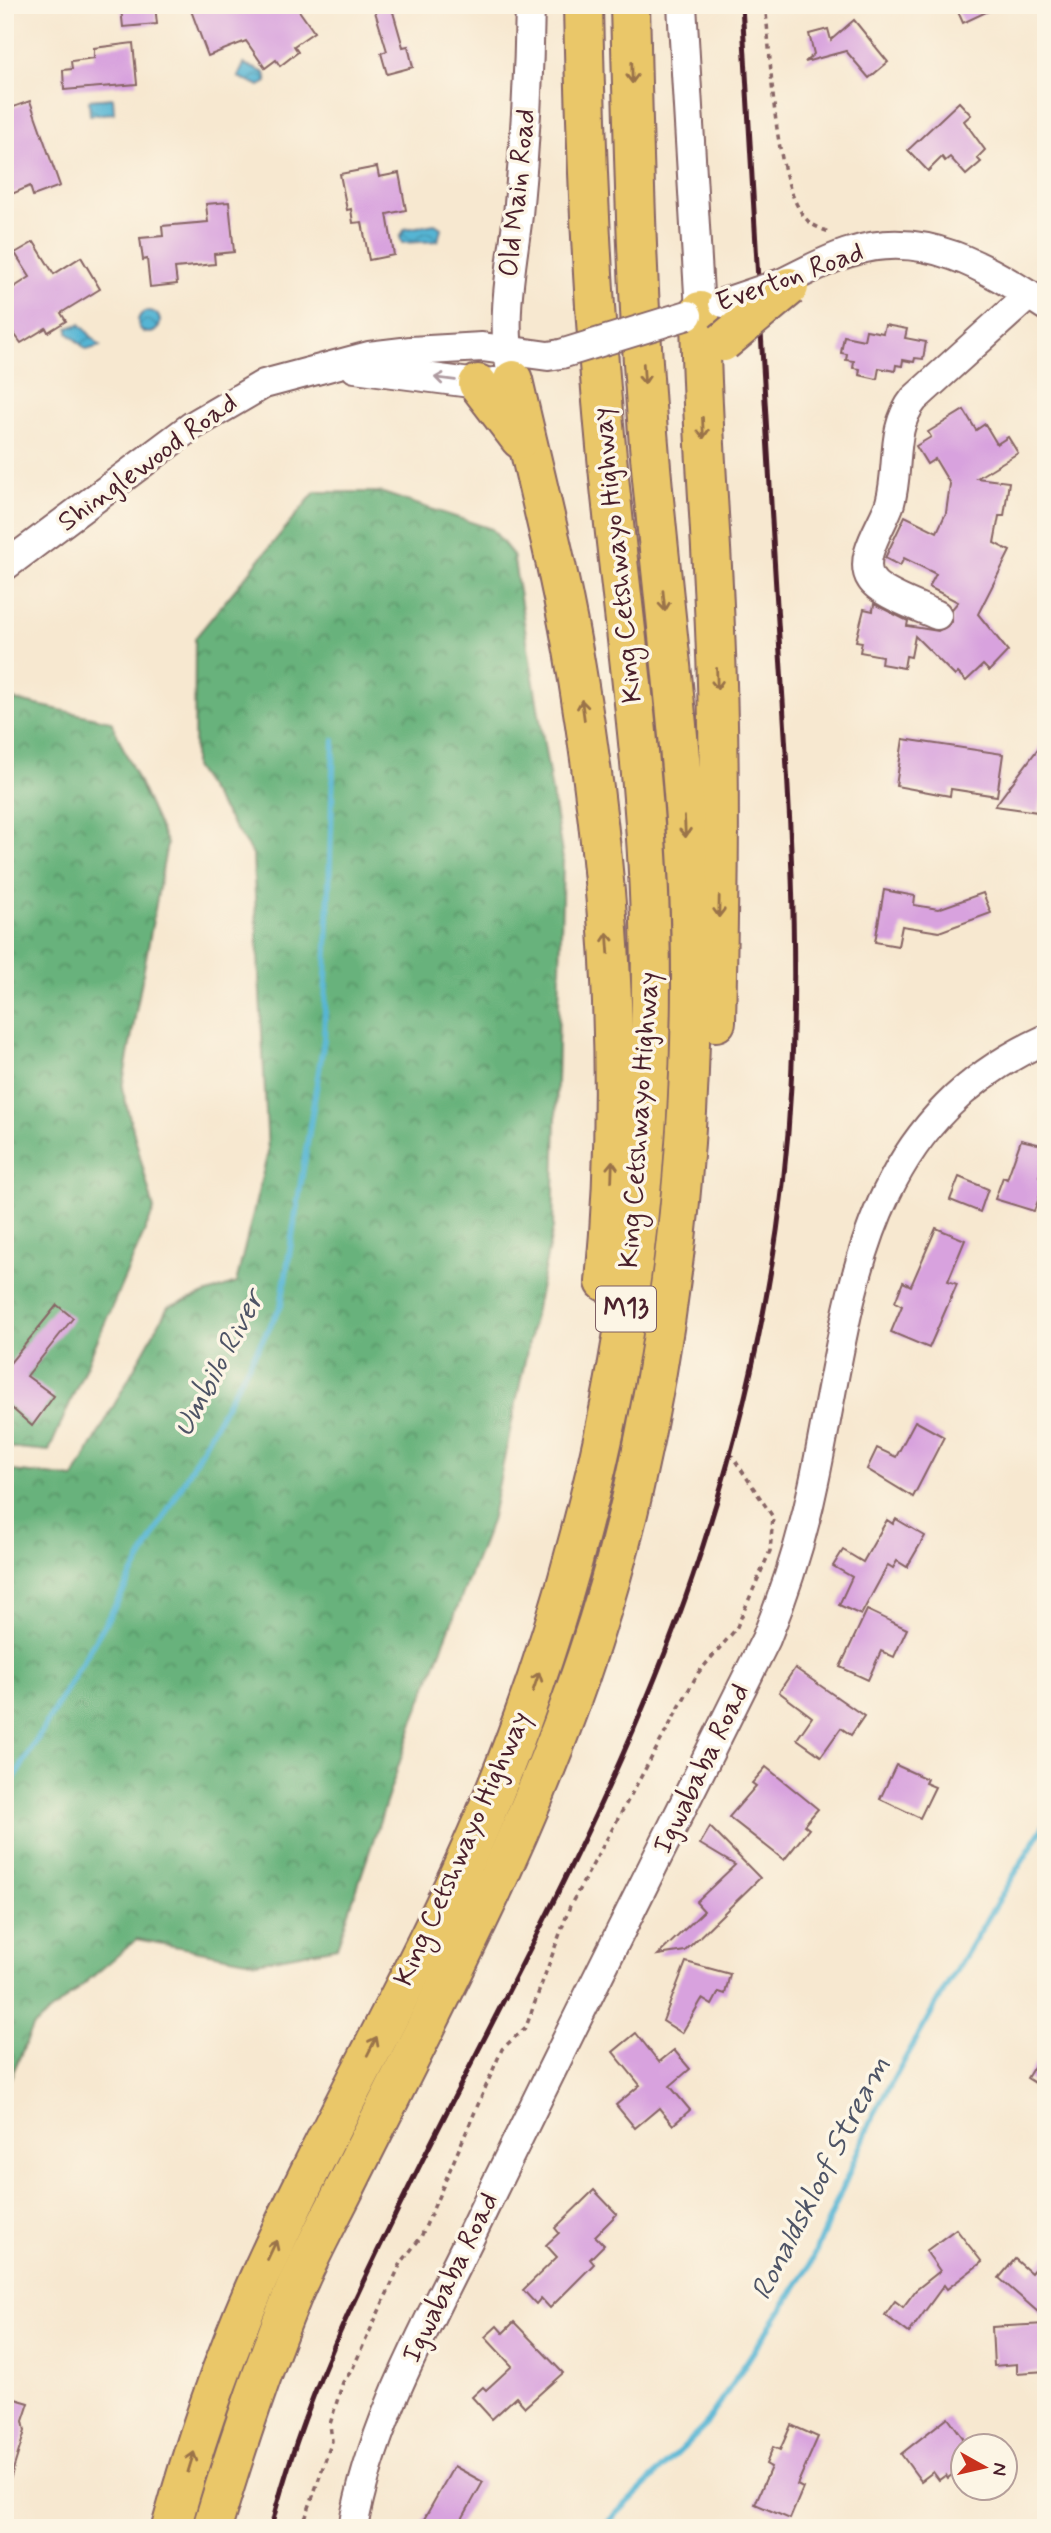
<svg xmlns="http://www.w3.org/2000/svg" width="1051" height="2533" viewBox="0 0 1051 2533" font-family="Mynerve,sans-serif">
<defs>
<pattern id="forest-crowns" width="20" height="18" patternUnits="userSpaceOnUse" patternTransform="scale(1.75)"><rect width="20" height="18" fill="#67b27b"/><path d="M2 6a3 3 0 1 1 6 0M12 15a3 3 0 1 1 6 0" fill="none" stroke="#579065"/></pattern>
<pattern id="water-waves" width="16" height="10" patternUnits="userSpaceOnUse" patternTransform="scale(1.75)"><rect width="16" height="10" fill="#55b5d4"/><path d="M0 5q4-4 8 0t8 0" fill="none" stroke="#4893ac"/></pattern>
</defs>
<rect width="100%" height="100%" fill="#fcf5e5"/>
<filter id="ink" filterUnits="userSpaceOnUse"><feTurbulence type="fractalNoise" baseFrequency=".0143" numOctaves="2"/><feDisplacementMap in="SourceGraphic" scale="14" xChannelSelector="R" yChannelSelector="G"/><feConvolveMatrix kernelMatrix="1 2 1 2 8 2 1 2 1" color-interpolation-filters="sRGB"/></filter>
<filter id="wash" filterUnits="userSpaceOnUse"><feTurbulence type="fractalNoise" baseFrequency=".00686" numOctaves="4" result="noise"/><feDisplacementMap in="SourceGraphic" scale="28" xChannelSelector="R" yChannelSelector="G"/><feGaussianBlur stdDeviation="1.57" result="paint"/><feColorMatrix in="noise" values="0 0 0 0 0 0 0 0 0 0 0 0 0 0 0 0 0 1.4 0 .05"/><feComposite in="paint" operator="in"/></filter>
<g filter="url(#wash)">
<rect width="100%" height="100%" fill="#f7e8d0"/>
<g fill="url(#forest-crowns)" stroke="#586853" stroke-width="2">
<polygon points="315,492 380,492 492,529 513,555 563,860 553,1228 491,1521 415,1717 337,1947 257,1962 137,1939 33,2027 5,2090 5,1470 74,1478 168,1307 236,1283 268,1152 253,855 194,767 195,638"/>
<polygon points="5,698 111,721 167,844 122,1088 154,1210 49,1451 5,1447"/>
</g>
<g fill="url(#water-waves)" stroke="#506a80" stroke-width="2">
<polygon points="244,64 265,73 267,82 260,86 238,77"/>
<polygon points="113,98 114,113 90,115 89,100"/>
<polygon points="435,224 441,228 438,241 402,243 400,237 405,229"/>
<circle cx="149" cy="322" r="11"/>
<polygon points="80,324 100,346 87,350 68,333 68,328"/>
</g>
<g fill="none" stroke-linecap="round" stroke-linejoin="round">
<g stroke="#55b5d4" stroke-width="6">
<polyline points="5,1794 111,1613 281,1306 324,1039 334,740"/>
<polyline points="602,2528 704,2427 809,2267 874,2114 943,1992 1046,1822"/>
</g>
</g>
<g id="blocks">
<g fill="#d8a2de">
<polygon points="155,5 157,24 123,27 121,8"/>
<polygon points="189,5 295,5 314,32 294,46 298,52 280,66 276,60 265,68 246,41 208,56"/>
<polygon points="373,5 391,5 403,47 408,46 413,67 387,74 381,53 387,51"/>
<polygon points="955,5 1001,5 963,23"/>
<polygon points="854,20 888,62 869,78 846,51 805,62 814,54 809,34 828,29 831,40"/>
<polygon points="133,43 137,84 64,90 63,70 72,69 71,61 94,58 94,48"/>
<polygon points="30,101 60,186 33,196 30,186 5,197 5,110"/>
<polygon points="959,102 971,115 964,121 985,150 977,158 981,162 966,175 950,157 945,161 942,157 928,171 908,150"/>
<polygon points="377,167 379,177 399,173 406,210 387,214 394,255 369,260 362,222 353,223 351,209 347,210 340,174"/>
<polygon points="229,202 234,252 214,254 215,264 175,268 177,284 150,287 147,259 143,260 140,238 163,236 162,226 208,222 206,204"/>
<polygon points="34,242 54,274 81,257 100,289 61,313 66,321 48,332 46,328 21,343 5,321 5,293 30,277 15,253"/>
<polygon points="885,325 907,329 905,338 926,342 923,359 915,358 914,362 903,360 902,366 896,365 895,371 879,368 877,379 859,375 860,369 853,368 854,361 846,360 847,354 841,353 844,336 864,340 866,330 883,333"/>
<polygon points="964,410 976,430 985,424 997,444 1008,437 1018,453 977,478 1009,482 1004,516 999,516 994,543 1010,551 978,614 1008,651 989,671 983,665 966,681 958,673 955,676 915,636 911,657 906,656 904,668 881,664 882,656 860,652 862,642 856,641 864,609 873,611 874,604 908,621 907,626 938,631 952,622 952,609 958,602 929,587 936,574 904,558 900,566 885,558 905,516 937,532 946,513 950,484 935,459 927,464 916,446 931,437 928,432"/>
<polygon points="1046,738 1046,764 1038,812 995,806"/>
<polygon points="903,739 1003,754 997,796 951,789 950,796 896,786"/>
<polygon points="884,890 915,896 914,905 938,909 983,893 991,913 939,932 902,926 898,946 875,942"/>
<polygon points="1021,1140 1046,1146 1046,1158 1039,1176 1046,1180 1034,1211 995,1199 1003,1177 1007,1179"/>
<polygon points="959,1177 988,1189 980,1212 950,1200"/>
<polygon points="936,1228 965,1240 948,1281 957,1284 929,1348 891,1332 902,1306 895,1302 903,1282 911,1286"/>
<polygon points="57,1305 73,1318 27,1376 54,1396 32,1426 5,1402 5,1369"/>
<polygon points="915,1421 944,1437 913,1497 867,1469 877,1448 896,1457"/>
<polygon points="896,1519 925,1536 907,1567 897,1561 893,1568 888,1565 861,1615 839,1605 852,1577 833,1566 843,1550 863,1562 887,1520 893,1524"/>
<polygon points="867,1610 907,1629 894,1657 881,1651 868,1680 840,1667"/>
<polygon points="795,1668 864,1716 851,1735 841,1728 821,1756 797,1739 812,1717 779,1692"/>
<polygon points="896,1765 927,1779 925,1783 935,1787 920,1818 880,1799"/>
<polygon points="766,1767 818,1809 804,1825 809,1829 784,1860 729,1817 756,1786 752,1783"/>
<polygon points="710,1827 760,1878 685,1951 658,1955 704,1911 696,1902 735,1865 700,1844"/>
<polygon points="686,1962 730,1974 725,1994 719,1992 712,2005 702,1999 682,2033 663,2021"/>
<polygon points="636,2033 659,2062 674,2050 690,2069 670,2086 690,2110 673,2125 659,2108 635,2128 616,2105 640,2085 613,2052"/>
<polygon points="1046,2047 1046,2090 1027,2078"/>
<polygon points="594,2190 617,2214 595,2236 604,2245 590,2259 594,2264 550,2308 541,2298 536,2304 523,2290 557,2257 546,2245 559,2233 555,2228"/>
<polygon points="956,2229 982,2262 947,2289 944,2285 909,2333 885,2315 895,2301 903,2307 916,2290 940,2271 926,2251"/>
<polygon points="1046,2255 1046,2319 999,2278 1015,2259 1031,2273"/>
<polygon points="514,2322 563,2373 525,2407 516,2397 492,2419 472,2397 483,2387 486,2390 512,2366 485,2337 497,2326 503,2333"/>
<polygon points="1046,2324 1046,2371 1017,2373 1017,2364 994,2366 992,2327"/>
<polygon points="5,2396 29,2403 23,2421 25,2431 9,2483 5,2483"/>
<polygon points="948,2417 963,2438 963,2466 948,2478 946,2475 939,2480 933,2472 921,2481 901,2454"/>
<polygon points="791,2425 818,2437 797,2485 803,2488 790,2519 755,2504 771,2467 766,2464 773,2447 780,2450"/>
<polygon points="454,2466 483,2482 457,2528 419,2528"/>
</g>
</g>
</g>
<g filter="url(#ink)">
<use href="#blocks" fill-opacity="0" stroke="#876565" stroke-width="2"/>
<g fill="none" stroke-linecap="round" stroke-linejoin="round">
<defs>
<g id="minor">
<polyline points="682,5 700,311"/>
<path d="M782,283C805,272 827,259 851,252C924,228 987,268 1046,306"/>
<path d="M510,365C501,316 512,264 518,215C525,145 529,75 530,5"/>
<polyline points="355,368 478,384 495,382"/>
<polyline points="5,566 192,426 264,384 369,356 411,351 482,347 548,356 561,354"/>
<path d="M937,615C921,608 879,593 871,579C857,558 884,523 890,503C900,468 890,429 914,399L1029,295"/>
<path d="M353,2528C372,2419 431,2319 478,2221C572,2026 670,1833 766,1639C787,1587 803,1536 814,1482C852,1302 855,1126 1046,1039"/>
</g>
<g id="highway">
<path d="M700,311C701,417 711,523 715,629C721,760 719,891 716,1022"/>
<path d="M513,380C536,480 562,579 578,680C611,878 624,1082 605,1282"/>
<polyline points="478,384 520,439"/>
<path d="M171,2528C194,2444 223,2360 258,2280C328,2124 416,1977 483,1820C522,1727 555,1631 580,1534C633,1336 656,1127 650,922C646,773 624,625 609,477C593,320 586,163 583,5"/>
<path d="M212,2528C236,2448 262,2369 294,2292C311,2252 333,2213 352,2174C397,2084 443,1995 486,1904C548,1774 600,1636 632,1496C671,1326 691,1150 691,975C691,808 667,643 652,478C637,320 634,163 630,5"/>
</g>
</defs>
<use href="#minor" stroke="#876565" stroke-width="32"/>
<use href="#highway" stroke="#876565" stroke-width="42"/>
<g stroke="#876565" stroke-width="3.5" stroke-dasharray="5 5" stroke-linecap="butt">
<path d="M765,5C772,57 772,184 808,221C813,226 824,230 831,233"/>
<polyline points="302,2528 332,2441 330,2424 343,2382 352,2370 401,2263 421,2237 502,2049 526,2027 570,1906 698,1673 736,1629 770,1551 773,1517 730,1453"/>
</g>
<use href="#minor" stroke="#fff" stroke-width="28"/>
<use href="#highway" stroke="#eac769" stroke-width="38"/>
<path stroke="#4a1f2b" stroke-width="5" d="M271,2528C303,2398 362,2282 421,2163C517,1971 624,1780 693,1576C746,1419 783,1252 791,1086C800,914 785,743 775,572C763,383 752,194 742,5"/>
<defs>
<g id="minor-bridge">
<polyline points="723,303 782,283"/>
<polyline points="561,354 688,315"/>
</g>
<polyline id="highway-bridge" points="723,342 789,287"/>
</defs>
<use href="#minor-bridge" stroke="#876565" stroke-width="32" stroke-linecap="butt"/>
<use href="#highway-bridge" stroke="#876565" stroke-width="42" stroke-linecap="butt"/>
<use href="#minor-bridge" stroke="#fff" stroke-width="28"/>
<use href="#highway-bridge" stroke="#eac769" stroke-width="38"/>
</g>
<defs><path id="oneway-shaft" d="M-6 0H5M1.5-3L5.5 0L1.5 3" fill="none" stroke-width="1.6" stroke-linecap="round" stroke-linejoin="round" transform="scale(1.75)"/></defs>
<g stroke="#9a734a">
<use href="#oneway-shaft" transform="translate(632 73) rotate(89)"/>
<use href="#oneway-shaft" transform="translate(644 374) rotate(86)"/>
<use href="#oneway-shaft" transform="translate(703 428) rotate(87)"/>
<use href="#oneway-shaft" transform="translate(664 601) rotate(84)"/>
<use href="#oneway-shaft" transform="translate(717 679) rotate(88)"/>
<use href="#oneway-shaft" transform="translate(583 710) rotate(-98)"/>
<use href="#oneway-shaft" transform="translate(685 827) rotate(87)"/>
<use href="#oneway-shaft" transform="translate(719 907) rotate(91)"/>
<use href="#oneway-shaft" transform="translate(608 943) rotate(-94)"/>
<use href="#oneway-shaft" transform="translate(612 1171) rotate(-88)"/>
<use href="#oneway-shaft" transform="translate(536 1682) rotate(-71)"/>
<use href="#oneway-shaft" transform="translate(372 2046) rotate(-63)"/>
<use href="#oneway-shaft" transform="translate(272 2250) rotate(-65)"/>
<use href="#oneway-shaft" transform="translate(191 2462) rotate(-73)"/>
</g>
<use stroke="#ae9aa0" href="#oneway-shaft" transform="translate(445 379) rotate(-173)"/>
</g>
<g text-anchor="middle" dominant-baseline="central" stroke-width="7" stroke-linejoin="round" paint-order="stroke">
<rect fill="#fcf5e5" stroke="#7f5f63" stroke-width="2" x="596" y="1286.5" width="60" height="45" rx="5"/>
<g font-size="26" font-weight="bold" fill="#4a1f2b">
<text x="626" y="1309">M13</text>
</g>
<g font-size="28" fill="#4a1f2b" stroke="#fcf5e5">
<text transform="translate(518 193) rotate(-84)">Old Main Road</text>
<text transform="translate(790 278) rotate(-20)">Everton Road</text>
<text transform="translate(148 463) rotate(-36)">Shinglewood Road</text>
<text transform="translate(618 555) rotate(-96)">King Cetshwayo Highway</text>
<text transform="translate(640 1120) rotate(-86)">King Cetshwayo Highway</text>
<text transform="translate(702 1769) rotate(-64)">Igwababa Road</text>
<text transform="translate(463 1849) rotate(-66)">King Cetshwayo Highway</text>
<text transform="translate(451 2278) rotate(-64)">Igwababa Road</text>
</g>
<g font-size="30" font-style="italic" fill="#4e5466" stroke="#fcf5e5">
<text transform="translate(219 1364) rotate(-62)">Umbilo River</text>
<text transform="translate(821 2178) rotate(-63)">Ronaldskloof Stream</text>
</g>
</g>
<rect width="1051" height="2533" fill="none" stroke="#fcf5e5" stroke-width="28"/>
<g transform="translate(984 2467) rotate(98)"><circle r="33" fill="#fcf5e5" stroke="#b59f9b" stroke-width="2"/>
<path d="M0-5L12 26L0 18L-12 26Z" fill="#c8321e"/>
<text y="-10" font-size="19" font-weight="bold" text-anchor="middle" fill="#4a1f2b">N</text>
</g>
</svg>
